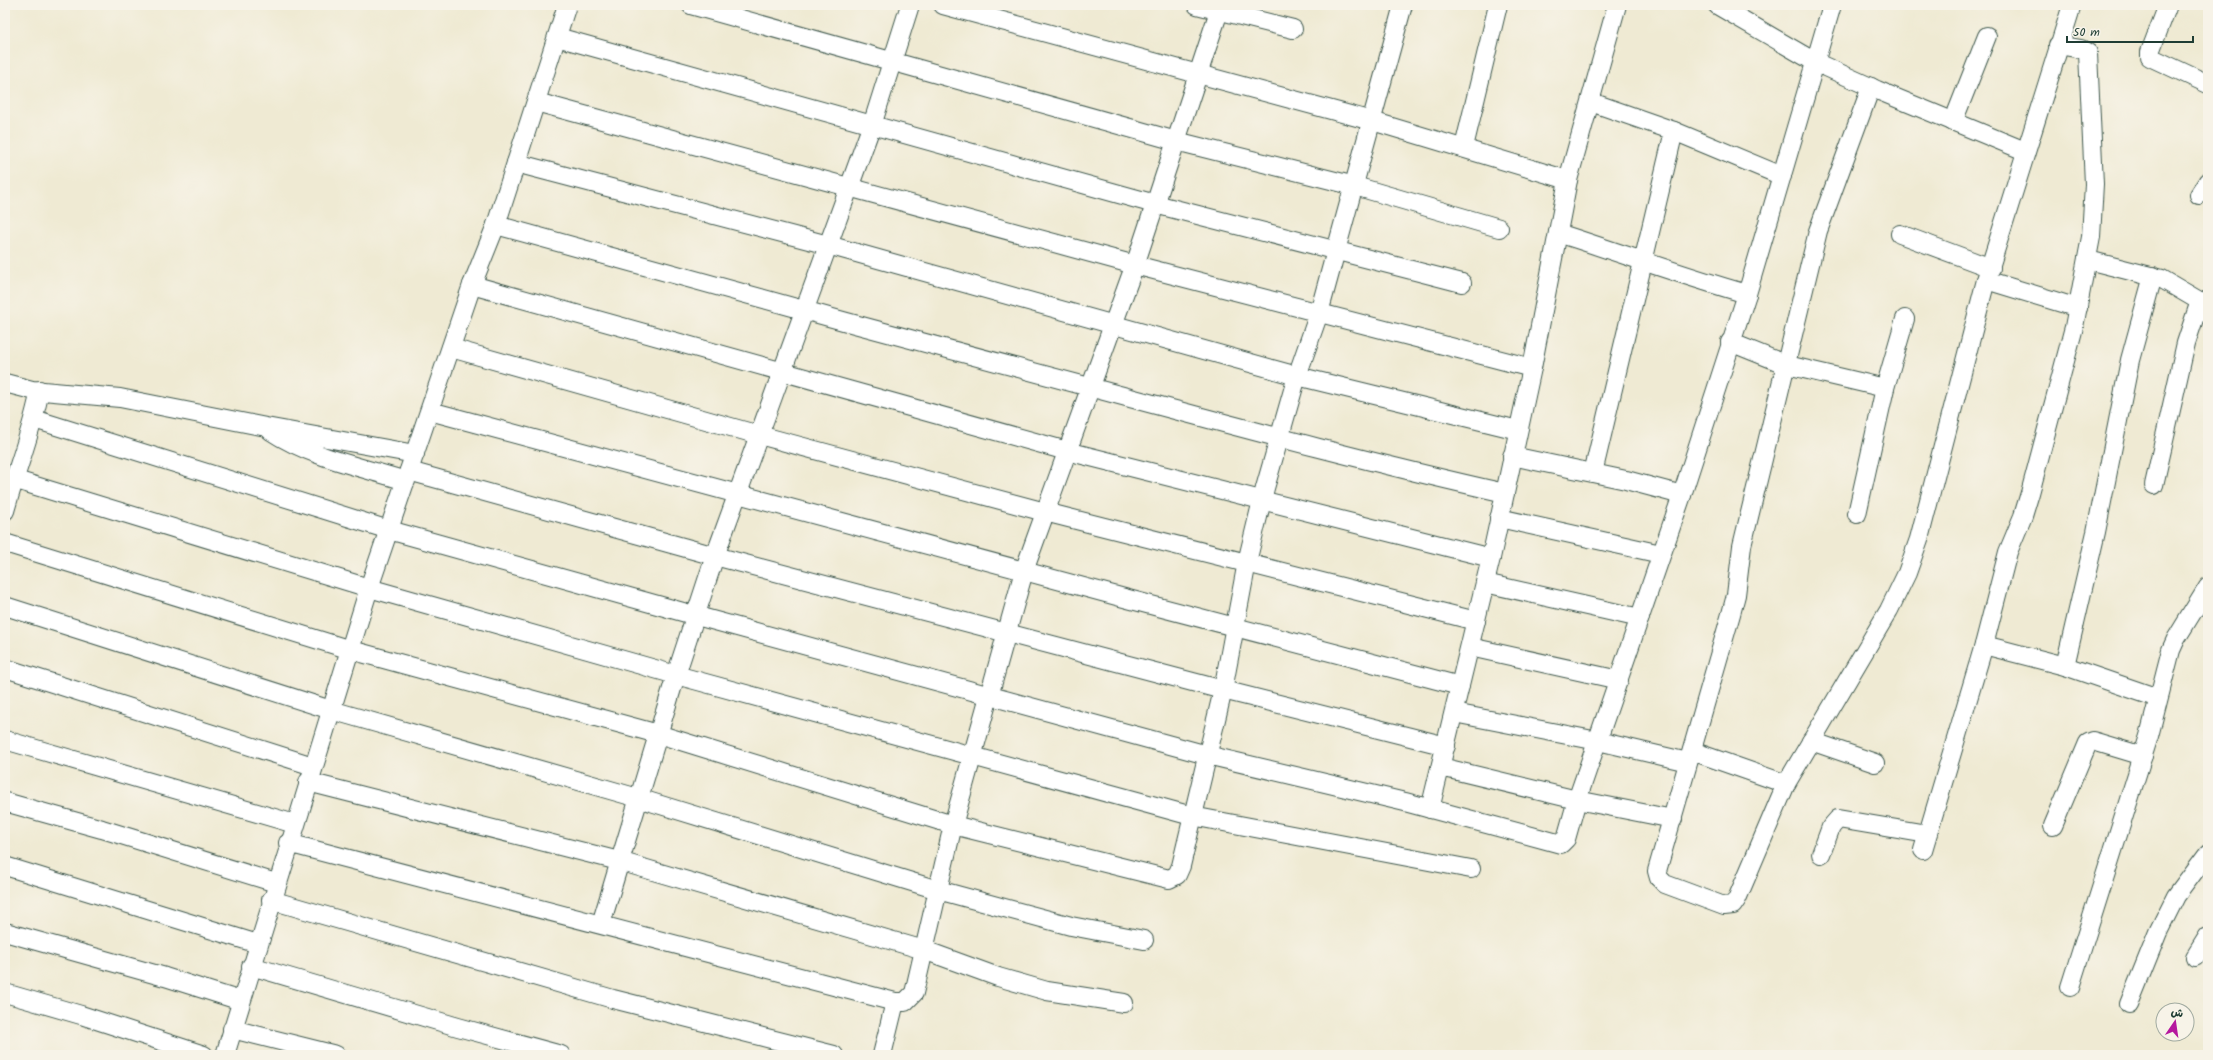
<svg xmlns="http://www.w3.org/2000/svg" width="2213" height="1060" viewBox="0 0 2213 1060" font-family="Kalam,'Playpen Sans Arabic',sans-serif">
<rect width="100%" height="100%" fill="#f7f3e8"/>
<filter id="ink" filterUnits="userSpaceOnUse"><feTurbulence type="fractalNoise" baseFrequency=".025" numOctaves="2"/><feDisplacementMap in="SourceGraphic" scale="8" xChannelSelector="R" yChannelSelector="G"/><feConvolveMatrix kernelMatrix="1 2 1 2 8 2 1 2 1" color-interpolation-filters="sRGB"/></filter>
<filter id="wash" filterUnits="userSpaceOnUse"><feTurbulence type="fractalNoise" baseFrequency=".012" numOctaves="4" result="noise"/><feDisplacementMap in="SourceGraphic" scale="16" xChannelSelector="R" yChannelSelector="G"/><feGaussianBlur stdDeviation="0.9" result="paint"/><feColorMatrix in="noise" values="0 0 0 0 0 0 0 0 0 0 0 0 0 0 0 0 0 1.4 0 .05"/><feComposite in="paint" operator="in"/></filter>
<g filter="url(#wash)">
<rect width="100%" height="100%" fill="#efead3"/>
</g>
<g filter="url(#ink)">
<g fill="none" stroke-linecap="round" stroke-linejoin="round">
<defs>
<g id="minor">
<polyline points="691,5 1176,141 1355,186 1499,228"/>
<polyline points="943,5 1372,121 1568,180"/>
<polyline points="1197,5 1293,29"/>
<polyline points="1717,5 1815,62 1877,90 2025,151"/>
<polyline points="2168,5 2150,52 2150,57 2208,84"/>
<polyline points="557,37 1155,204 1462,283"/>
<polyline points="1871,87 1818,231 1742,546 1736,595 1731,614 1657,871 1659,878 1665,884 1724,906 1733,905 1737,899 1786,784 1889,610 1907,573 1919,539 1986,280 2072,5"/>
<polyline points="536,102 1135,265 1532,368"/>
<polyline points="1591,102 1674,131 1782,176"/>
<polyline points="1953,122 1987,36"/>
<polyline points="1464,147 1498,5"/>
<polyline points="516,163 828,245 1297,376 1518,430"/>
<polyline points="2199,195 2208,181"/>
<path d="M496,225C708,284 921,343 1134,399C1257,432 1380,465 1505,493"/>
<path d="M1558,233C1621,253 1683,276 1747,294"/>
<polyline points="1900,234 1991,268"/>
<polyline points="2088,260 2162,279 2208,306"/>
<polyline points="1986,280 2078,308"/>
<polyline points="472,285 1067,451 1491,558"/>
<polyline points="1730,342 1787,365 1885,388"/>
<polyline points="451,348 759,435 1045,512 1476,621"/>
<polyline points="5,383 32,390 120,398 266,427 415,454"/>
<polyline points="430,411 1128,599 1460,686"/>
<polyline points="34,419 389,530 697,616 1207,755 1405,802 1561,844 1566,839 1577,800 1682,495 1747,294 1832,5"/>
<path d="M271,431C310,457 361,467 406,481"/>
<polyline points="1512,456 1626,480 1682,495"/>
<polyline points="409,471 715,556 1223,690 1446,746"/>
<polyline points="1593,473 1674,131"/>
<polyline points="13,479 369,588 676,675 1192,816 1471,869"/>
<polyline points="2154,485 2186,343 2200,301"/>
<path d="M5,511C16,470 32,432 40,390"/>
<polyline points="1857,514 1885,388 1905,319"/>
<polyline points="1499,518 1661,554"/>
<polyline points="5,543 351,650 658,734 953,825 1169,879 1177,875 1181,866 1223,690 1247,562 1265,488 1297,376 1319,313 1403,5"/>
<polyline points="1485,583 1640,618"/>
<polyline points="5,606 331,710 638,798 938,890 1071,926 1144,940"/>
<polyline points="1984,645 2065,666 2158,698"/>
<polyline points="1470,647 1619,680"/>
<polyline points="2065,666 2096,532 2130,360 2153,276"/>
<polyline points="5,668 313,766"/>
<polyline points="1454,713 1598,741 1688,762"/>
<polyline points="5,740 295,824"/>
<polyline points="1811,741 1875,763"/>
<polyline points="1692,751 1786,784"/>
<polyline points="1441,767 1577,800 1673,819"/>
<polyline points="308,782 619,861 924,950 998,977 1047,991 1124,1003"/>
<polyline points="5,802 102,829 276,883"/>
<polyline points="1430,809 1491,558 1532,368 1568,180 1617,5"/>
<polyline points="2053,826 2088,743 2093,741 2143,756"/>
<polyline points="288,843 895,1002 905,1002 914,993 953,825 1024,571 1138,256 1221,5"/>
<polyline points="1923,850 1984,645 2008,552 2023,516 2030,493 2074,327 2091,237 2094,184 2088,53 2081,49 2058,45"/>
<polyline points="1821,854 1831,827 1838,819 1927,834"/>
<polyline points="5,866 258,944"/>
<polyline points="271,900 613,999 834,1055"/>
<polyline points="601,924 676,675 715,556 874,119 910,5"/>
<polyline points="5,932 165,977 241,1001"/>
<polyline points="2195,957 2208,936"/>
<polyline points="251,966 458,1027 561,1055"/>
<polyline points="2070,987 2149,736 2171,650 2176,639 2208,587"/>
<polyline points="5,993 81,1015 204,1055"/>
<polyline points="2129,1004 2158,932 2176,896 2208,853"/>
<polyline points="232,1029 336,1055"/>
<polyline points="225,1055 369,588 472,285 496,225 567,5"/>
<polyline points="882,1055 895,1002"/>
</g>
</defs>
<use href="#minor" stroke="#3e574c" stroke-width="20"/>
<use href="#minor" stroke="#fff" stroke-width="18"/>
</g>
</g>
<rect width="2213" height="1060" fill="none" stroke="#f7f3e8" stroke-width="20"/>
<g transform="translate(2175 1022) rotate(13)"><circle r="19" fill="#f7f3e8" stroke="#a1aaa0"/>
<path d="M0-3L7 15L0 10L-7 15Z" fill="#b5179e"/>
<text y="-6" font-size="11" font-weight="bold" text-anchor="middle" fill="#1f3d34">ش</text>
</g>
<path d="M2067 36v6h126v-6" fill="none" stroke="#1f3d34" stroke-width="2"/>
<text x="2073" y="36" font-size="12" fill="#1f3d34" stroke="#f7f3e8" stroke-width="3" paint-order="stroke">50 m</text>
</svg>
